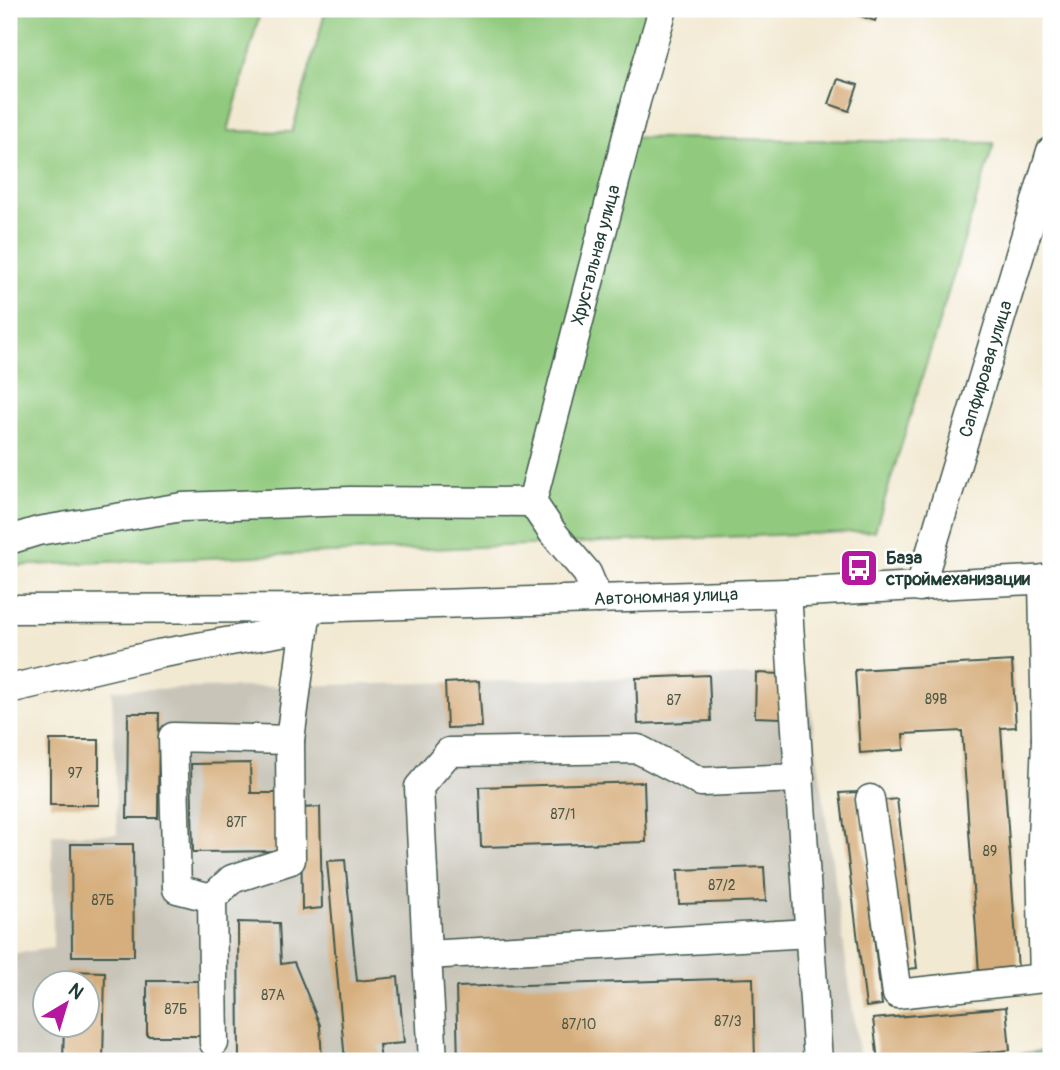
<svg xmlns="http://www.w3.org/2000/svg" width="1060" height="1070" viewBox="0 0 1060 1070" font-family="Pangolin,sans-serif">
<rect width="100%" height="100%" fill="#fff"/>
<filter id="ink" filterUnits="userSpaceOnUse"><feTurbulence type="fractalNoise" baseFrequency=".0143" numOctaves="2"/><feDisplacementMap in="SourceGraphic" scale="14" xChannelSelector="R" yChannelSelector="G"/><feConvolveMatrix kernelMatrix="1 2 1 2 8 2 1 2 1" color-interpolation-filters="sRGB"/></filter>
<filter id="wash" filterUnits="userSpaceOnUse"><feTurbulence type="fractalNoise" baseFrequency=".00686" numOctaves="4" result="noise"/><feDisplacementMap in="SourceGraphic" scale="28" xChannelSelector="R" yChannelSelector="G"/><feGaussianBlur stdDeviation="1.57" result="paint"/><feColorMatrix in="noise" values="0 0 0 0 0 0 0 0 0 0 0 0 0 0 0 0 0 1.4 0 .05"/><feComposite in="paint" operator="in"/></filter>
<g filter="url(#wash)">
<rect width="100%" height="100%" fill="#f2e9d2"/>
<path fill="#c8c4b8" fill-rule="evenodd" d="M806,674L860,1061H15L9,1022V954L53,948L52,834H117L112,690ZM46,982H88V1024H46Z"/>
<polygon fill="#91ca7e" stroke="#588459" stroke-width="2" points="9,9 261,9 228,131 292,132 326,9 649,9 612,137 994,143 875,531 9,566"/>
<polygon fill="#74ae6d" stroke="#4a7650" stroke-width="2" points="1051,1050 1051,1061 963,1061"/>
<g id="blocks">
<g fill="#d6ae7d">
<polygon points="850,9 879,9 875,21 849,12"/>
<polygon points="838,79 858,85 849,111 829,104"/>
<polygon points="1012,661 1016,727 1001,728 1018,970 979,973 962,731 903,734 904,750 860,753 855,670"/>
<polygon points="756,673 782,674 781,718 755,717"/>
<polygon points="709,675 711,721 638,724 636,678"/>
<polygon points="479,681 482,727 447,728 445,683"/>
<polygon points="128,713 159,713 158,818 127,818"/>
<rect x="50" y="740" width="49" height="65"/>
<polygon points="250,763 251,793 281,793 282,851 193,852 191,764"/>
<polygon points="644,782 646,842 481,847 479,787"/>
<polygon points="857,792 882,1005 866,1007 840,793"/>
<polygon points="897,799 917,968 899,970 879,801"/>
<polygon points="320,807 322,908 302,910 301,808"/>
<polygon points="71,844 133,844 134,956 72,956"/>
<polygon points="345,860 357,981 398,977 404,1043 379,1045 381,1061 345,1061 327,861"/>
<polygon points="764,867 766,901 679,904 678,870"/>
<polygon points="238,922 279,923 281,964 294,962 320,1025 322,1061 239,1061"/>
<polygon points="65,971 105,972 103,1061 63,1061 64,1024 88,1024 88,982 65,982"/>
<polygon points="753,978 755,1061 458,1061 456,987"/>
<rect x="147" y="981" width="58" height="55"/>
<polygon points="1006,1007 1010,1050 900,1061 878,1061 873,1019"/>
</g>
</g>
</g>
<g filter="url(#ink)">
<use href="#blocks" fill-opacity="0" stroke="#3f574c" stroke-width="2"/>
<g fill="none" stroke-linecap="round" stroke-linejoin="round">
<defs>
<g id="minor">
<polyline points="532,502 636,101 663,9"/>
<polyline points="532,502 553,533 587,573 598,599"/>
<polyline points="9,540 38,531 182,507 350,501 532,502"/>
<polyline points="1043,579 1046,739 1051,739"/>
<polyline points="920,587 1051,151"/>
<polyline points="787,593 818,1061"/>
<polyline points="9,609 307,608 787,593 1051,579"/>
<polyline points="9,689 158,654 304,628"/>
<polyline points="1046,739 1041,864 1051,863"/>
<polyline points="800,778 701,782 638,749 449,752 419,787 427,955 810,933"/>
<polyline points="870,799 897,994 1044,978 1041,864"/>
<polyline points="212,898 177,889 173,737 290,740"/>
<polyline points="427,955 433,1061"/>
<polyline points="214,1043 212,898 232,879 291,860 290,740 307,608"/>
</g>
</defs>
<use href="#minor" stroke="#3f574c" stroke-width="31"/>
<use href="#minor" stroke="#fff" stroke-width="28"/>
</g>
</g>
<defs>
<symbol id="bus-square" viewBox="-11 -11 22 22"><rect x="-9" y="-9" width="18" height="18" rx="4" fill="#b5179e" stroke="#fff"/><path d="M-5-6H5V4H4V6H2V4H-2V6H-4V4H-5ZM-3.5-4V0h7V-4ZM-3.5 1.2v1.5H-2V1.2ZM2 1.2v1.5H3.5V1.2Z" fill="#fff"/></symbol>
</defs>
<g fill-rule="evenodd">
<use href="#bus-square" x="837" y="546" width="44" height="44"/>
</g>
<g text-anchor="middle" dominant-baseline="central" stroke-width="5" stroke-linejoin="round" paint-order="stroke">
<g font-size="14" fill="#4d5946">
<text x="936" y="699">89В</text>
<text x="674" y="700">87</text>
<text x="75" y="773">97</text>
<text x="563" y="814">87/1</text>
<text x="237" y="822">87Г</text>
<text x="990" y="851">89</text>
<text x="722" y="885">87/2</text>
<text x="103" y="900">87Б</text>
<text x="273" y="995">87А</text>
<text x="176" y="1009">87Б</text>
<text x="728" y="1021">87/3</text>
<text x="579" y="1024">87/10</text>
</g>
<g font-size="18" fill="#1f3d34" stroke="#fff">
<text transform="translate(596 255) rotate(-75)">Хрустальная улица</text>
<text transform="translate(986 369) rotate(-73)">Сапфировая улица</text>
<text transform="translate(666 597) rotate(-2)">Автономная улица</text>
</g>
<g font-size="18" font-weight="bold" fill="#1f3d34" stroke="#fff" text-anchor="start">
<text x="886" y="558">База<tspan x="886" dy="21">строймеханизации</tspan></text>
</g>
</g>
<rect width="1060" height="1070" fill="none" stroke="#fff" stroke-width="35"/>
<g transform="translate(66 1004) rotate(38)"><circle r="33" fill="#ffffff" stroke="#a5b1ae" stroke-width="2"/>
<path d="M0-5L12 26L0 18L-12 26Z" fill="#b5179e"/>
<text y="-10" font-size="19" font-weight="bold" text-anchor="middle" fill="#1f3d34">N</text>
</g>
</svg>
